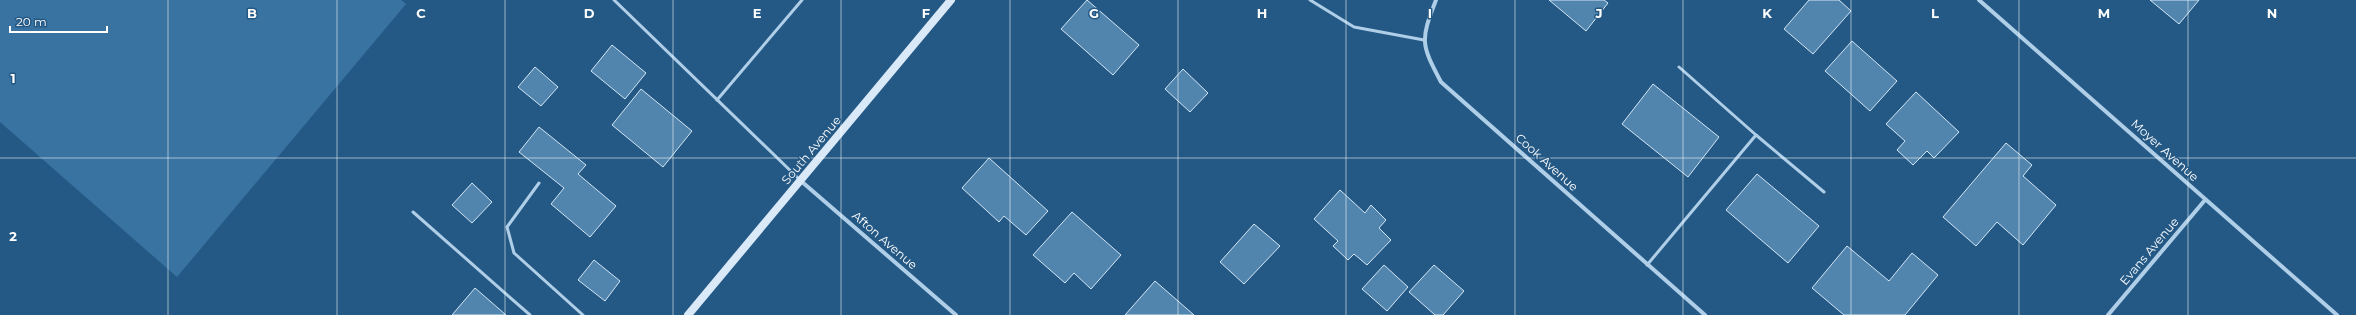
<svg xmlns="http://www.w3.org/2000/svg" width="2356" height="315" font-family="Montserrat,sans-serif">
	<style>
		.green { fill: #3973a1 }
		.building { fill: #5185ae; stroke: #d2e6f6 }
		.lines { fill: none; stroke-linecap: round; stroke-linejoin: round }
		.lane { stroke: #afcee8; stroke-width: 3 }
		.street { stroke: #afcee8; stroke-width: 4 }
		.secondary { stroke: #d9e9f7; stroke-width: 8 }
		.grid { fill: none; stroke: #fff; stroke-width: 1; stroke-opacity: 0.55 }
		.labels { text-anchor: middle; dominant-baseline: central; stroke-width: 3; stroke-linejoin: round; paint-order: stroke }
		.street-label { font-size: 12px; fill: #fff; stroke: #255985 }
		.grid-label { font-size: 13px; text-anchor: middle; font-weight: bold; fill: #fff; stroke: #255985; stroke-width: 3; stroke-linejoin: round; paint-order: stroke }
	</style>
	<rect width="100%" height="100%" fill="#255985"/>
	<path class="green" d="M 0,0 L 401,0 L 406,4 L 177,277 L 0,122 Z"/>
	<g class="building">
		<path d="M 1087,0 L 1139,45 L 1113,75 L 1061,29 Z"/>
		<path d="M 1549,0 L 1604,0 L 1608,3 L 1586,31 Z"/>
		<path d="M 1809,0 L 1839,0 L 1851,11 L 1813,54 L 1784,29 Z"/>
		<path d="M 2150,0 L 2199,0 L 2179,24 Z"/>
		<path d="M 1852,41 L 1897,81 L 1870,111 L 1825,71 Z"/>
		<path d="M 612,45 L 646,73 L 625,99 L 591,71 Z"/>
		<path d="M 535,67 L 558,87 L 541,106 L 518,87 Z"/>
		<path d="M 1183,69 L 1208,93 L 1190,112 L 1165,89 Z"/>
		<path d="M 1653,84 L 1719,137 L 1688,177 L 1622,124 Z"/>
		<path d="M 641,89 L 692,131 L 663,167 L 612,125 Z"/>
		<path d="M 1916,92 L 1959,132 L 1934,158 L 1927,151 L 1913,165 L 1897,150 L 1905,141 L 1886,124 Z"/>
		<path d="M 539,127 L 586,165 L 578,174 L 616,206 L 590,237 L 551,204 L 564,188 L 519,152 Z"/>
		<path d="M 2006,143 L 2032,165 L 2023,176 L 2056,205 L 2023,245 L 1997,222 L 1976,246 L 1943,217 Z"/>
		<path d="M 989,158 L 1048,211 L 1026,235 L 1004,216 L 999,222 L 962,188 Z"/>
		<path d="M 1757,174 L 1819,226 L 1788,263 L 1726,210 Z"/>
		<path d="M 472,183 L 492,202 L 472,223 L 452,205 Z"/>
		<path d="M 1340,190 L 1365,213 L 1371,205 L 1386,220 L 1379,228 L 1391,240 L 1367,265 L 1354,254 L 1348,260 L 1333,246 L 1338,241 L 1314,219 Z"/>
		<path d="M 1072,212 L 1121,255 L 1091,289 L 1074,273 L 1065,283 L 1033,255 Z"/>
		<path d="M 1254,224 L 1280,246 L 1244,284 L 1220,262 Z"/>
		<path d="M 1847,246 L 1889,281 L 1912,253 L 1938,275 L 1905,315 L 1844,315 L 1812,288 Z"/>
		<path d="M 594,260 L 620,281 L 605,301 L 578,280 Z"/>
		<path d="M 1384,265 L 1408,287 L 1387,311 L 1362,289 Z"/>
		<path d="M 1434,265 L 1464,291 L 1443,315 L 1435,315 L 1409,292 Z"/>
		<path d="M 1155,281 L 1194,315 L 1125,315 Z"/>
		<path d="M 475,288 L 506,315 L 452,315 Z"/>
	</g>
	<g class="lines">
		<g class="lane">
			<path d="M 614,0 L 799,179"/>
			<path d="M 1310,0 L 1354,27 L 1424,40"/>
			<path d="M 717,100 L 802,0"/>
			<path d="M 1756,135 L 1824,192"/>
			<path d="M 539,183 L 507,227 L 514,253 L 583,315"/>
			<path d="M 413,212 L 530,315"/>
			<path d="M 1647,265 L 1756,135 L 1679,67"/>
		</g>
		<g class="street">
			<path d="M 1436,0 C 1420,41 1421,44 1441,82 L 1705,315"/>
			<path d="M 1979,0 L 2337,315"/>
			<path d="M 801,181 L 956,315"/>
			<path d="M 2108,315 L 2205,200"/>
		</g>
		<path class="secondary" d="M 688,315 L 951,0"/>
	</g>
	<path class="grid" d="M 168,0 L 168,315M 337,0 L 337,315M 505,0 L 505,315M 673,0 L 673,315M 841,0 L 841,315M 1010,0 L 1010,315M 1178,0 L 1178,315M 1346,0 L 1346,315M 1515,0 L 1515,315M 1683,0 L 1683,315M 1851,0 L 1851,315M 2019,0 L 2019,315M 2188,0 L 2188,315M 0,158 L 2356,158"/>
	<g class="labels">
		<g class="street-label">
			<text transform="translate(811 150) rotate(-50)">South Avenue</text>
			<text transform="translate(2165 150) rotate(42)">Moyer Avenue</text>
			<text transform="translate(1547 162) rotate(42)">Cook Avenue</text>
			<text transform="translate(885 240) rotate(41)">Afton Avenue</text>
			<text transform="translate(2149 251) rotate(-50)">Evans Avenue</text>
		</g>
	</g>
	<g class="grid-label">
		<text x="252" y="18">B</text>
		<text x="421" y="18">C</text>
		<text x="589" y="18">D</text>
		<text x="757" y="18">E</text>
		<text x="926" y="18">F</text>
		<text x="1094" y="18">G</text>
		<text x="1262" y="18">H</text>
		<text x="1430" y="18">I</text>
		<text x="1599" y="18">J</text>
		<text x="1767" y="18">K</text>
		<text x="1935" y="18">L</text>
		<text x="2104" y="18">M</text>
		<text x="2272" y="18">N</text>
		<text x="13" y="83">1</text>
		<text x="13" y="241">2</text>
	</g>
	<path d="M10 26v6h97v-6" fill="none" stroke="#ffffff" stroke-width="2"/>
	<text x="16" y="26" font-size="12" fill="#ffffff" stroke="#255985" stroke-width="3" paint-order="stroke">20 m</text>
</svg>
